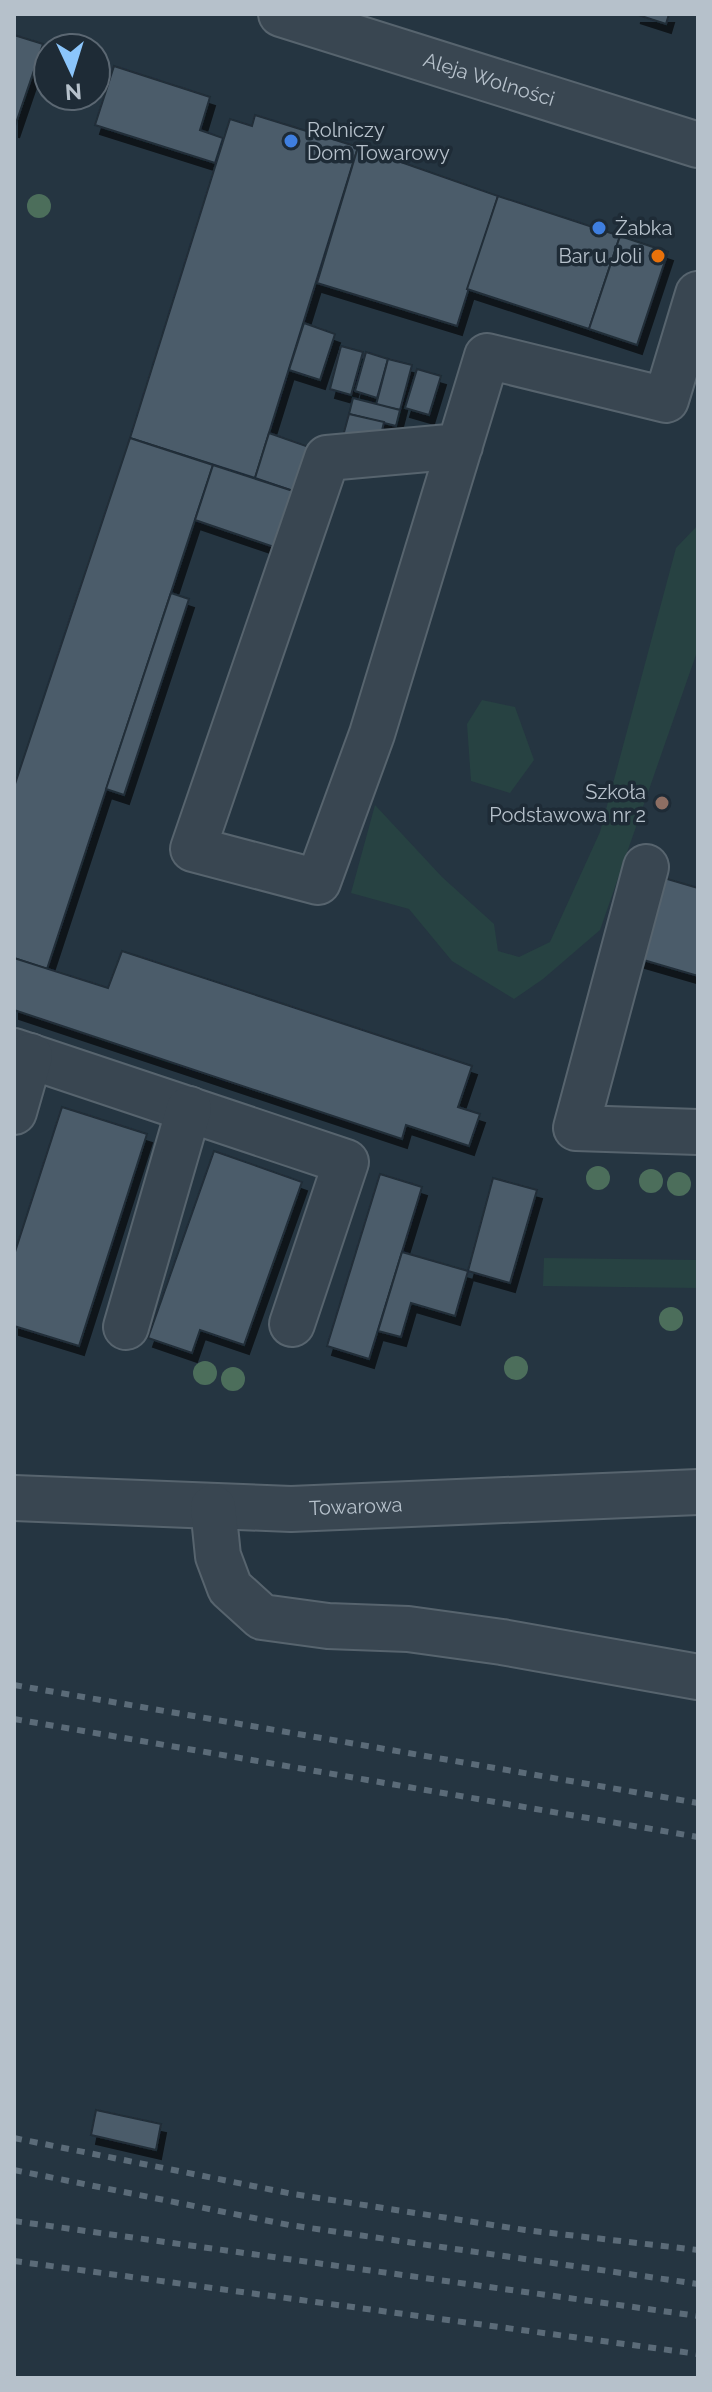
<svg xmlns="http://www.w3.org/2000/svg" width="712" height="2392" font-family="Raleway,sans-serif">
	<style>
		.green { fill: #274242 }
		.building { fill: #4b5c6a; stroke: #202d38; stroke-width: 2; filter: url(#shadow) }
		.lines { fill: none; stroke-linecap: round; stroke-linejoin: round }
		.minor-casing { stroke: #57646e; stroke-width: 48 }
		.minor { stroke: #394651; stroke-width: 44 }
		.rail { stroke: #5b6b78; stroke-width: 6; stroke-dasharray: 8 8; stroke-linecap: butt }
		.tree { fill: #4c6e5b }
		.shop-dot { fill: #3f7fe0; stroke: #1e2b36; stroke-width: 3 }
		.food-dot { fill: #e8710a; stroke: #1e2b36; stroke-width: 3 }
		.education-dot { fill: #8d6e63; stroke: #1e2b36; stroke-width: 3 }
		.labels { text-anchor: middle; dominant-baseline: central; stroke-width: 7; stroke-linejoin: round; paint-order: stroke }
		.street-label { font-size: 20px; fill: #b6c1cb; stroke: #1e2b36 }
		.poi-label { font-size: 20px; fill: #b6c1cb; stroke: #1e2b36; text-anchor: start }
	</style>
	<defs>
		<filter id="shadow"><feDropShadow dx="5" dy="9" stdDeviation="0" flood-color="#0009"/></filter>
	</defs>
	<rect width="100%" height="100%" fill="#253541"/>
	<g class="green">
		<path d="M 698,525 L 698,649 L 600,930 L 543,979 L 514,999 L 452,961 L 409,909 L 351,893 L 375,805 L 442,877 L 494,924 L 498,951 L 519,957 L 550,942 L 600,832 L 676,548 Z"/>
		<path d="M 482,700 L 515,707 L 534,760 L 510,793 L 471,781 L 467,724 Z"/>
		<path d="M 544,1258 L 698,1260 L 698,1288 L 543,1286 Z"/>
	</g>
	<g class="building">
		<path d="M 635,14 L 669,14 L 666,24 Z"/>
		<path d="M 14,35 L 43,44 L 14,129 Z"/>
		<path d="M 114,66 L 210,97 L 200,130 L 223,138 L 215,163 L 95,125 Z"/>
		<path d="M 255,115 L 358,147 L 255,478 L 130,438 L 230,119 L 252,126 Z"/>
		<path d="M 358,147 L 498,196 L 457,326 L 317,283 Z"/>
		<path d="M 498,196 L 620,236 L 589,329 L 467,289 Z"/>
		<path d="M 620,236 L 668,252 L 637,345 L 589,329 Z"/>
		<path d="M 304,323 L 335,334 L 320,380 L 289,370 Z"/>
		<path d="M 341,346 L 363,352 L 351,395 L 330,389 Z"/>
		<path d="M 366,352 L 388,359 L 377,398 L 355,391 Z"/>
		<path d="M 388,359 L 412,365 L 400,410 L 376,405 Z"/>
		<path d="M 417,369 L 441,376 L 429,415 L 405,408 Z"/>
		<path d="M 353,398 L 400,410 L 396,426 L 349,414 Z"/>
		<path d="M 349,414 L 384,422 L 379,444 L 343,436 Z"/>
		<path d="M 269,433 L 309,447 L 293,491 L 255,478 Z"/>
		<path d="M 130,438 L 213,465 L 47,969 L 14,958 L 14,787 Z"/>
		<path d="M 213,465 L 293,491 L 274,547 L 195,520 Z"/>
		<path d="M 171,593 L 189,599 L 124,795 L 106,789 Z"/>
		<path d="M 664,878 L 698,888 L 698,976 L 640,959 Z"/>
		<path d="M 122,951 L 472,1066 L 458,1107 L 480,1114 L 469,1146 L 406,1125 L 402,1139 L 14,1010 L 14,958 L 108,988 Z"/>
		<path d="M 62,1107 L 147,1134 L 79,1346 L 14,1326 L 14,1255 Z"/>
		<path d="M 214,1151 L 302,1182 L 244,1345 L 200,1330 L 192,1353 L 148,1338 Z"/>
		<path d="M 380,1174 L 422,1187 L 369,1359 L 327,1346 Z"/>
		<path d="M 493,1178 L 537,1190 L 510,1283 L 468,1271 Z"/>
		<path d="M 402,1252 L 468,1271 L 455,1316 L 411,1303 L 401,1337 L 378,1331 Z"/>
		<path d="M 96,2110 L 161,2124 L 156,2150 L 91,2135 Z"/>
	</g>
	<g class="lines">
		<g class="minor-casing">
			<g id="minor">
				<path id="s1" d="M 281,14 L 698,145"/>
				<path d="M 460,446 L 327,458 L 193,849 L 318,882 L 372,734 L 487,356 L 666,400 L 698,294"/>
				<path d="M 646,867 L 576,1128 L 698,1132"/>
				<path d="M 14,1051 L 346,1162 L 292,1324"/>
				<path d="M 14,1112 L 30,1056"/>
				<path d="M 126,1327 L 189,1109"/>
				<path id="s2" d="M 14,1498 L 291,1509 L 698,1492"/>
				<path d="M 213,1507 L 218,1556 L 230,1588 L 262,1617 L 328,1626 L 408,1629 L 502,1642 L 698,1677"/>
			</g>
		</g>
		<use href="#minor" class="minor"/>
		<g class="rail">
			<path d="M 14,1685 L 698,1803"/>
			<path d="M 14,1719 L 698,1837"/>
			<path d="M 14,2138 L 293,2194 L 525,2230 L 698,2250"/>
			<path d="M 14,2170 L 289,2225 L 698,2284"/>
			<path d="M 14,2221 L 698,2316"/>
			<path d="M 14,2261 L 698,2354"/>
		</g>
	</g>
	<g class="tree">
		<circle cx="39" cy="206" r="12"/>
		<circle cx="598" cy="1178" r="12"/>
		<circle cx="651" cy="1181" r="12"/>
		<circle cx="679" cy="1184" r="12"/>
		<circle cx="671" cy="1319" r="12"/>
		<circle cx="516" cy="1368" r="12"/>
		<circle cx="205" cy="1373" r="12"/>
		<circle cx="233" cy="1379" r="12"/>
	</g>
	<g class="shop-dot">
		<circle cx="291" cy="141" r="8"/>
		<circle cx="599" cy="228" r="8"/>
	</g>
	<circle class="food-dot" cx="658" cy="256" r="8"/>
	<circle class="education-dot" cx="662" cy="803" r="8"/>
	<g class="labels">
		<g class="street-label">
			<text stroke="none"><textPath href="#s1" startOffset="218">Aleja Wolności</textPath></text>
			<text stroke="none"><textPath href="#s2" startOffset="342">Towarowa</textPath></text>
		</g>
		<g class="poi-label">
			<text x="307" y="130">Rolniczy<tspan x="307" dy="23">Dom Towarowy</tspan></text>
			<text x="615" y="228">Żabka</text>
			<text x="642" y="256" text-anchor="end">Bar u Joli</text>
			<text x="646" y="792" text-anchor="end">Szkoła<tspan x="646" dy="23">Podstawowa nr 2</tspan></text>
		</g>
	</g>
	<rect width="712" height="2392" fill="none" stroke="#b6c1cb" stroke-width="32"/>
	<g transform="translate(72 72) rotate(176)"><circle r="38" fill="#1e2b36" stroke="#5b6772" stroke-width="2"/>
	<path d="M0-6L14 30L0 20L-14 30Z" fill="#8bc5fb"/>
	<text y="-12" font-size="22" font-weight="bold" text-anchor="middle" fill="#b6c1cb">N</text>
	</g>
</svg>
